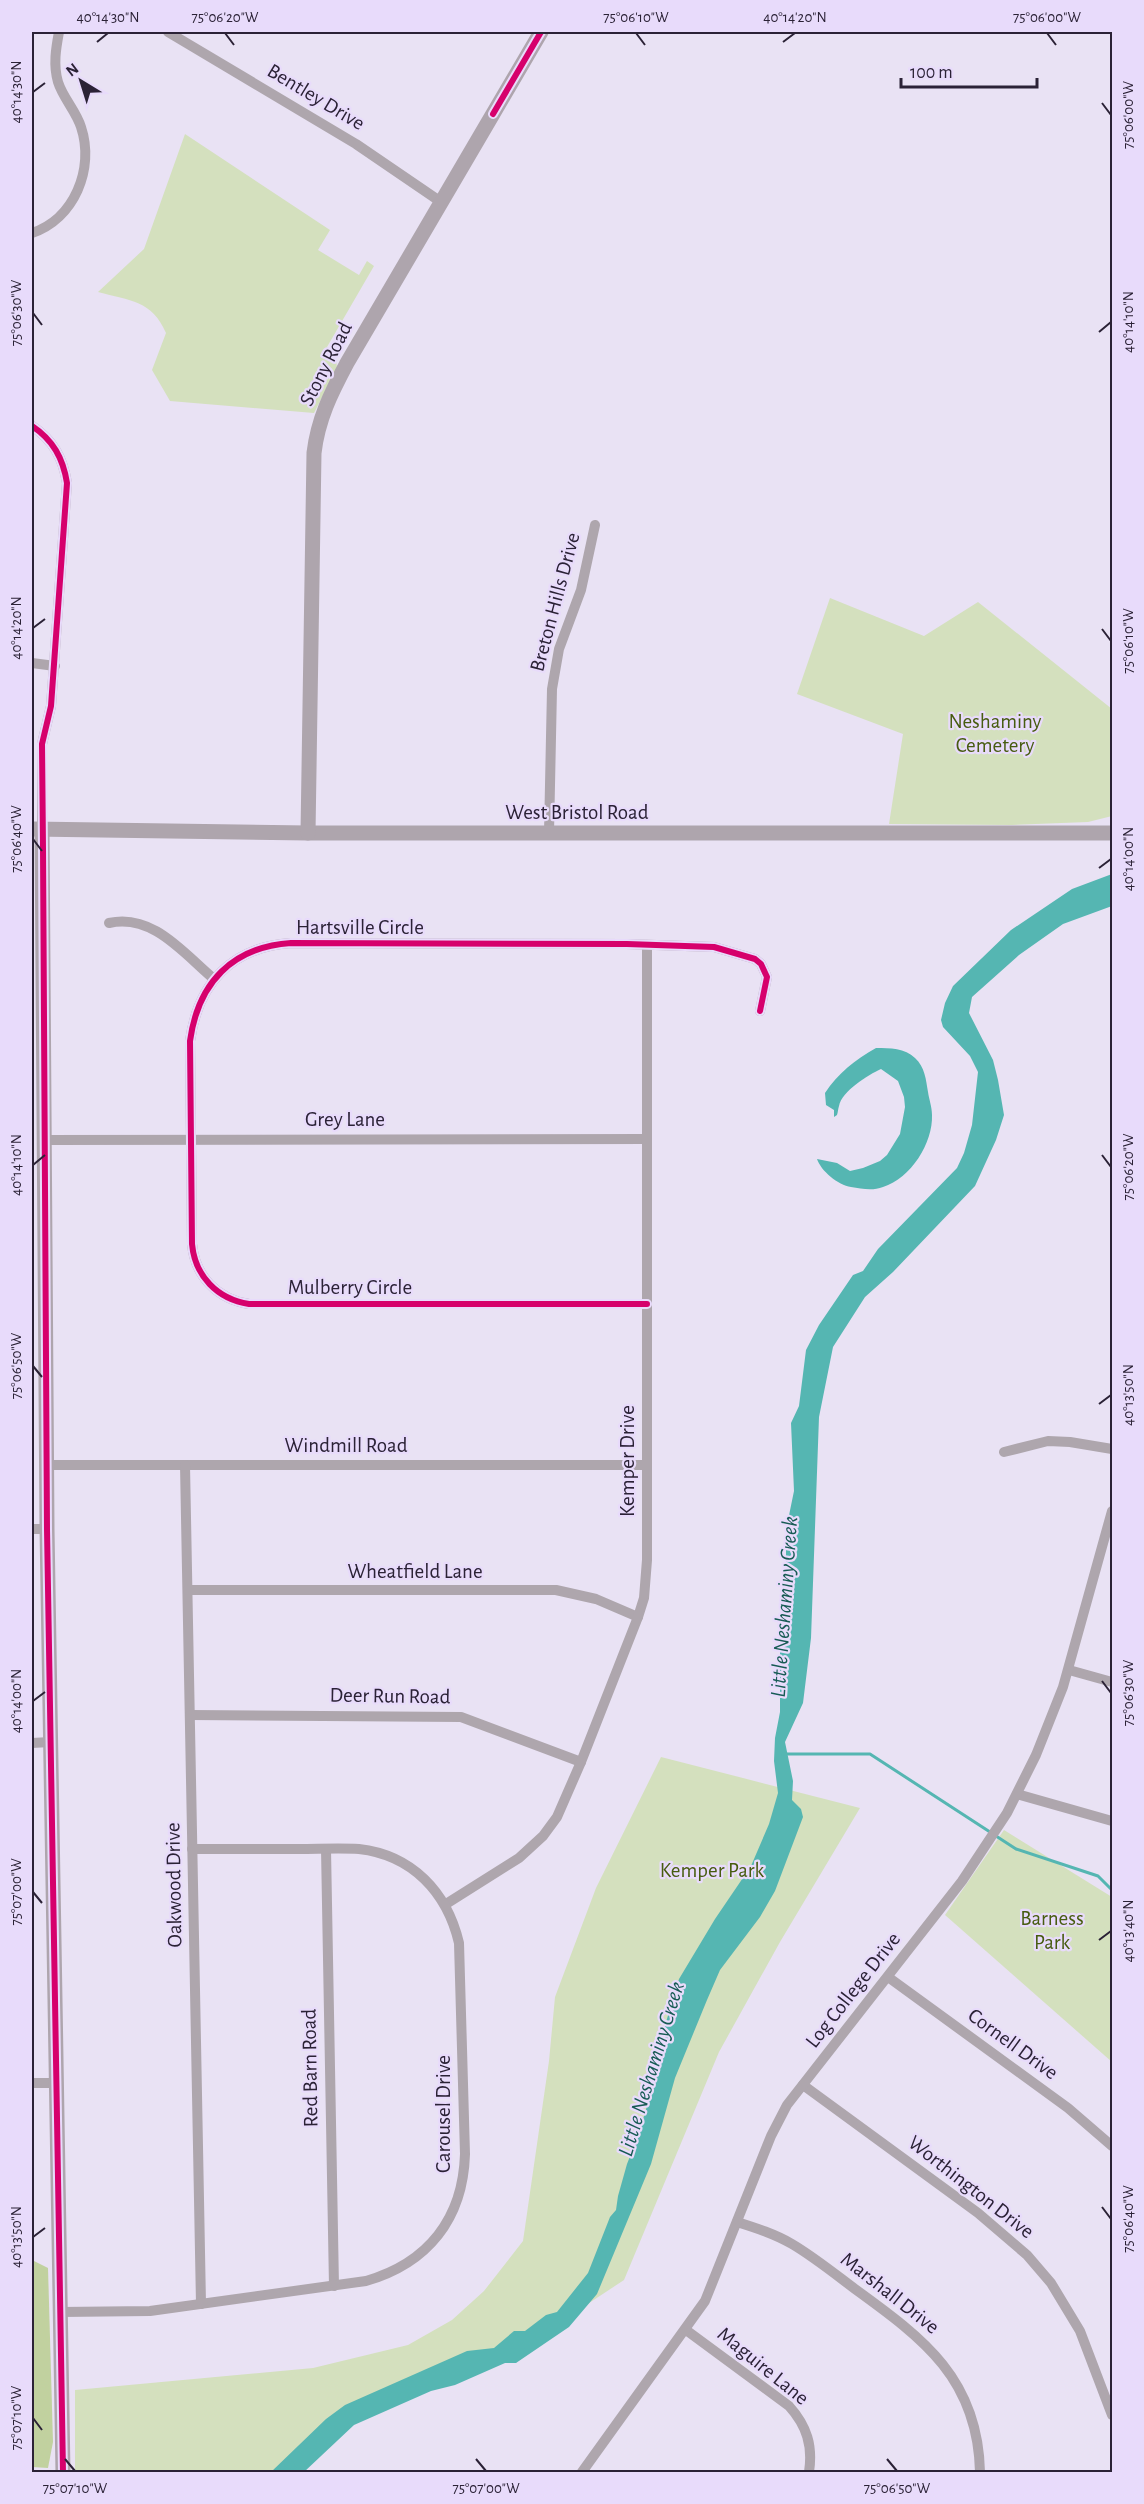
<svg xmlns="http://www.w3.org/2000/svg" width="1144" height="2504" font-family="'Alegreya Sans',sans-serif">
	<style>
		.green { fill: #d4e0be }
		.forest { fill: #c1d19f }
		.water { fill: #55b6b2 }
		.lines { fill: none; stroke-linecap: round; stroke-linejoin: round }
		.stream { stroke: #55b6b2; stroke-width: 3 }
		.street { stroke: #aea6ad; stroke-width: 10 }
		.secondary { stroke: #aea5ad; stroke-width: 15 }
		.cycleway-casing { stroke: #e8dbfb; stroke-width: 10 }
		.cycleway { stroke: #d6006c; stroke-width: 6 }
		.ticks { fill: none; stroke: #2b2236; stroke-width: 2 }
		.labels { text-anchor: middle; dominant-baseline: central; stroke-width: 4.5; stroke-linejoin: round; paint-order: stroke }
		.street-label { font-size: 21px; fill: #2b2236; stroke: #e8dbfb }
		.park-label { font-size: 21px; fill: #475c10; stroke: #e8dbfb }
		.water-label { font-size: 22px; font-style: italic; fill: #175b54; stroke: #e8dbfb }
		.neatline { fill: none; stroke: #2b2236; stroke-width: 2 }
		.ticks-label { font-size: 15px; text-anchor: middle; fill: #2b2236 }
	</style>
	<rect width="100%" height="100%" fill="#e9e2f4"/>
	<g class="green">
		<path d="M 185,134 L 330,230 L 318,250 L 359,275 L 367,261 L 374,266 L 327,347 L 336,359 L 337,368 L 314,413 L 170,401 L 152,370 L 166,333 C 152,300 130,301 98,292 L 144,249 Z"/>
		<path d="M 830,598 L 924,636 L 978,602 L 1112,709 L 1112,816 L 1088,822 L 1012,825 L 889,824 L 903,734 L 797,694 Z"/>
		<path d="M 661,1757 L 860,1808 L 780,1942 L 719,2052 L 624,2280 L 521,2348 L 344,2426 L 297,2472 L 75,2472 L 75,2390 L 313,2368 L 408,2345 L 452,2320 L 484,2291 L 523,2241 L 549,2061 L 555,1997 L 596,1888 Z"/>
		<path d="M 1004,1830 L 1112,1897 L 1112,2062 L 945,1915 Z"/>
	</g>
	<path class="forest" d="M 32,2260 L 48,2268 L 53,2442 L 48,2468 L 32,2467 Z"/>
	<g class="water">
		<path d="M 1112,874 L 1112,906 L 1063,924 L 1019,955 L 972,997 L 969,1013 L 993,1060 L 998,1080 L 1004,1115 L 996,1140 L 975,1186 L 893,1272 L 865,1297 L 833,1347 L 819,1417 L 811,1638 L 803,1703 L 785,1742 L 793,1781 L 792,1800 L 801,1809 L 803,1817 L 775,1891 L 760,1917 L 720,1970 L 707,2000 L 675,2078 L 651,2164 L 597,2294 L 569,2327 L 516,2363 L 505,2363 L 455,2385 L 431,2391 L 354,2425 L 304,2472 L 271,2472 L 326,2419 L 345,2405 L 467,2351 L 494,2348 L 514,2331 L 525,2331 L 546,2315 L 557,2312 L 588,2273 L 610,2217 L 616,2210 L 618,2196 L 627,2164 L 638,2136 L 647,2106 L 651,2072 L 679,1979 L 715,1919 L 751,1866 L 769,1824 L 778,1793 L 774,1761 L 775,1738 L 780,1712 L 780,1647 L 786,1641 L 786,1530 L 794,1491 L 791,1423 L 799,1406 L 806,1350 L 819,1325 L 853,1275 L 863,1271 L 878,1249 L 957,1168 L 964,1153 L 972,1125 L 978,1072 L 970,1056 L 943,1027 L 941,1020 L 945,1003 L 953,986 L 1011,930 L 1072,889 Z"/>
		<path d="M 876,1048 C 890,1048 905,1048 915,1058 C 925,1067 926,1080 928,1092 C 929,1099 932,1107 932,1115 C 933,1143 911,1178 883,1187 C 873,1191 862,1189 851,1187 C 838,1185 821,1171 817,1159 L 837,1163 L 850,1171 L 863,1168 L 880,1161 L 887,1155 L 900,1134 L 905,1107 L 904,1097 L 898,1081 L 881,1069 C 868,1075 842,1091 839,1106 C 838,1109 838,1112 837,1115 L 834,1117 L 834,1110 L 826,1105 L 825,1093 C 838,1073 855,1060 876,1048 Z"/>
	</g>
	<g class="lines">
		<g class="stream">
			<path d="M 783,1754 L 870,1754 L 990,1832"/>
			<path d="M 996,1836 L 1016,1849 L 1098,1876 L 1112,1890"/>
		</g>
		<g class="street">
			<path d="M 168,32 L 356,144 L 441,202"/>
			<path d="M 32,233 C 74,219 95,169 81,127 C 76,111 63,98 58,82 C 53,65 56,48 59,32"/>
			<path d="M 32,426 C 53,440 63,458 67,483 L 51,706 L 42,744 L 42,829"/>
			<path d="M 32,663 L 55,666"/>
			<path d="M 549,833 L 552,689 L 559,649 L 581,590 L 595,525"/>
			<path d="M 109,923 C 153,913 184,954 214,979"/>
			<path d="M 43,1140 L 647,1139"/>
			<path d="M 647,1304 L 249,1304 C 217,1299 195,1276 192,1244 L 190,1041 C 198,983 232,947 291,943 L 627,944 L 714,947 L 755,959 L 761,964 L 767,977 L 760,1011"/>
			<path d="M 1004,1452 L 1048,1441 L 1070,1442 L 1112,1449"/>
			<path d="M 46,1465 L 647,1465"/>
			<path d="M 185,1465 L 201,2304"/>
			<path d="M 32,1529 L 47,1529"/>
			<path d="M 188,1590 L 556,1590 L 596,1599 L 638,1617"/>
			<path d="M 1069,1670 L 1112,1682"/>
			<path d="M 190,1715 L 461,1717 L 581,1762"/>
			<path d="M 32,1743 L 50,1742"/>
			<path d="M 1017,1794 L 1112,1821"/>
			<path d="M 326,1849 L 334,2286"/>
			<path d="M 446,1904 L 519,1858 L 543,1836 L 557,1817 L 581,1762 L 638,1617 L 644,1598 L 647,1560 L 647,945"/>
			<path d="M 888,1977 L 1068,2108 L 1112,2146"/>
			<path d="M 32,2083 L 57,2083"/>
			<path d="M 803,2085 L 978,2213 L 1027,2255 L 1051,2283 L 1080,2331 L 1112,2415"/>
			<path d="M 737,2222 C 756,2228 775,2234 792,2244 C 814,2257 835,2274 855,2289 C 924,2339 978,2379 980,2472"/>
			<path d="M 61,2312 L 150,2311 L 366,2281 C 428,2263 463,2219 465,2154 L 459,1943 C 447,1892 412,1855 359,1849 C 339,1848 318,1849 299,1849 C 263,1849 228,1849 192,1849"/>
			<path d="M 686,2330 L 789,2406 C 807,2426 813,2446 809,2472"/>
			<path d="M 582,2472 L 705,2301 L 771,2136 L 787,2105 L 962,1881 L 1007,1813 L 1036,1755 L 1063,1687 L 1112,1511"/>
		</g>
		<g class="secondary">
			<path d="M 32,829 L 308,833 L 1112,833"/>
			<path d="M 42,829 L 47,1529 L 63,2472"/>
			<path d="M 308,833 L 314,453 C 318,419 331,393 347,363 L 541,32"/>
		</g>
		<g class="cycleway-casing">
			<g id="cycleway">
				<path d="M 493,114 L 541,32"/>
				<path d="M 32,426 C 53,440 63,458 67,483 L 51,706 L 42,744 L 43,848 L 47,1529 L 63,2472"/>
				<path d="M 647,1304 L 249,1304 C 217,1299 195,1276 192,1244 L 190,1041 C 198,983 232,947 291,943 L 627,944 L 714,947 L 755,959 L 761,964 L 767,977 L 760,1011"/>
			</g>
		</g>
		<use href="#cycleway" class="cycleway"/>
	</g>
	<path class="ticks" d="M 225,33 L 234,45M 636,33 L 645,45M 1047,33 L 1056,45M 97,42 L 108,33M 783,42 L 795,33M 33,92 L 45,83M 1102,103 L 1111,115M 33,313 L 42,325M 1099,332 L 1111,322M 33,628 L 45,619M 1102,629 L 1111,641M 33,839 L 42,851M 1099,868 L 1111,859M 1102,1155 L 1111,1167M 33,1165 L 45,1155M 33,1366 L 42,1377M 1099,1404 L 1111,1395M 1102,1681 L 1111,1693M 33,1701 L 45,1692M 33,1892 L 42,1903M 1099,1940 L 1111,1931M 1102,2207 L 1111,2219M 33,2237 L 45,2228M 33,2418 L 42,2430M 65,2459 L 75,2471M 476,2459 L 486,2471M 887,2459 L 897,2471"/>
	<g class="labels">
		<g class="street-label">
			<text transform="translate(316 97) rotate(31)">Bentley Drive</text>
			<text transform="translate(326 364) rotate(-63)">Stony Road</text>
			<text transform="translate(555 602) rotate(-75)">Breton Hills Drive</text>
			<text x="577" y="812">West Bristol Road</text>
			<text x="360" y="927">Hartsville Circle</text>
			<text x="345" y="1119">Grey Lane</text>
			<text x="350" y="1287">Mulberry Circle</text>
			<text x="346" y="1445">Windmill Road</text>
			<text transform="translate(627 1461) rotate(-90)">Kemper Drive</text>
			<text x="415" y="1571">Wheatfield Lane</text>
			<text transform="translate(390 1696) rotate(1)">Deer Run Road</text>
			<text transform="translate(174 1885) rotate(-91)">Oakwood Drive</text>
			<text transform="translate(853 1990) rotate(-52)">Log College Drive</text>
			<text transform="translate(1013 2044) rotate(36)">Cornell Drive</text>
			<text transform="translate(310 2068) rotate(-91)">Red Barn Road</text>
			<text transform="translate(443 2114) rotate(-90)">Carousel Drive</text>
			<text transform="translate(971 2187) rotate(38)">Worthington Drive</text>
			<text transform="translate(890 2293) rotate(38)">Marshall Drive</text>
			<text transform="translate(763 2366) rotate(39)">Maguire Lane</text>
		</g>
		<g class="park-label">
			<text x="995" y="721">Neshaminy<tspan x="995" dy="24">Cemetery</tspan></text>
			<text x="712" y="1870">Kemper Park</text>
			<text x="1052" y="1918">Barness<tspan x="1052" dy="24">Park</tspan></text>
		</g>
		<g class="water-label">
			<text transform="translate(784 1607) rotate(-86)">Little Neshaminy Creek</text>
			<text transform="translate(651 2069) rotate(-73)">Little Neshaminy Creek</text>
		</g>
	</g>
	<rect width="1144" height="2504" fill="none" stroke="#e8dbfb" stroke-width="66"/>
	<g transform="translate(81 81) rotate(322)" stroke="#e8dbfb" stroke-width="4.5" paint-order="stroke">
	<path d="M0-4.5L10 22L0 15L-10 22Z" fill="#2b2236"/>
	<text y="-9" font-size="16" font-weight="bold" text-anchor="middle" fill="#2b2236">N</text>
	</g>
	<path d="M901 78v9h136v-9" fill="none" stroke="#2b2236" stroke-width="3"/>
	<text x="910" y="78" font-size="18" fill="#2b2236" stroke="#e8dbfb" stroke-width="4.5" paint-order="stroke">100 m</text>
	<rect x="33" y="33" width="1078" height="2438" class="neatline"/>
	<g class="ticks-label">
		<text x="108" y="22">40°14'30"N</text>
		<text x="225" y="22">75°06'20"W</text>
		<text x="636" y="22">75°06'10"W</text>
		<text x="795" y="22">40°14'20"N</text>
		<text x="1047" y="22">75°06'00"W</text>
		<text transform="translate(16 92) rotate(-90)" y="5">40°14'30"N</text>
		<text transform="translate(1128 115) rotate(-90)" y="5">75°06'00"W</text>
		<text transform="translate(16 313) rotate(-90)" y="5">75°06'30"W</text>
		<text transform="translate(1128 322) rotate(-90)" y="5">40°14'10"N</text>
		<text transform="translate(16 628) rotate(-90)" y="5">40°14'20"N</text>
		<text transform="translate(1128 641) rotate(-90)" y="5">75°06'10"W</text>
		<text transform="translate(16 839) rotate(-90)" y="5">75°06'40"W</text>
		<text transform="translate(1128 859) rotate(-90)" y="5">40°14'00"N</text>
		<text transform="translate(16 1165) rotate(-90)" y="5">40°14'10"N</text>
		<text transform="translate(1128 1167) rotate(-90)" y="5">75°06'20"W</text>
		<text transform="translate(16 1366) rotate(-90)" y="5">75°06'50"W</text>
		<text transform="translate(1128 1395) rotate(-90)" y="5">40°13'50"N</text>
		<text transform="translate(1128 1693) rotate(-90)" y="5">75°06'30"W</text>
		<text transform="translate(16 1701) rotate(-90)" y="5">40°14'00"N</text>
		<text transform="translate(16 1892) rotate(-90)" y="5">75°07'00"W</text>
		<text transform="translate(1128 1931) rotate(-90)" y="5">40°13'40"N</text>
		<text transform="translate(1128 2219) rotate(-90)" y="5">75°06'40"W</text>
		<text transform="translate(16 2237) rotate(-90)" y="5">40°13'50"N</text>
		<text transform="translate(16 2418) rotate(-90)" y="5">75°07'10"W</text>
		<text x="75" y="2493">75°07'10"W</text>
		<text x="486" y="2493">75°07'00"W</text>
		<text x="897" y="2493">75°06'50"W</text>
	</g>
</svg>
